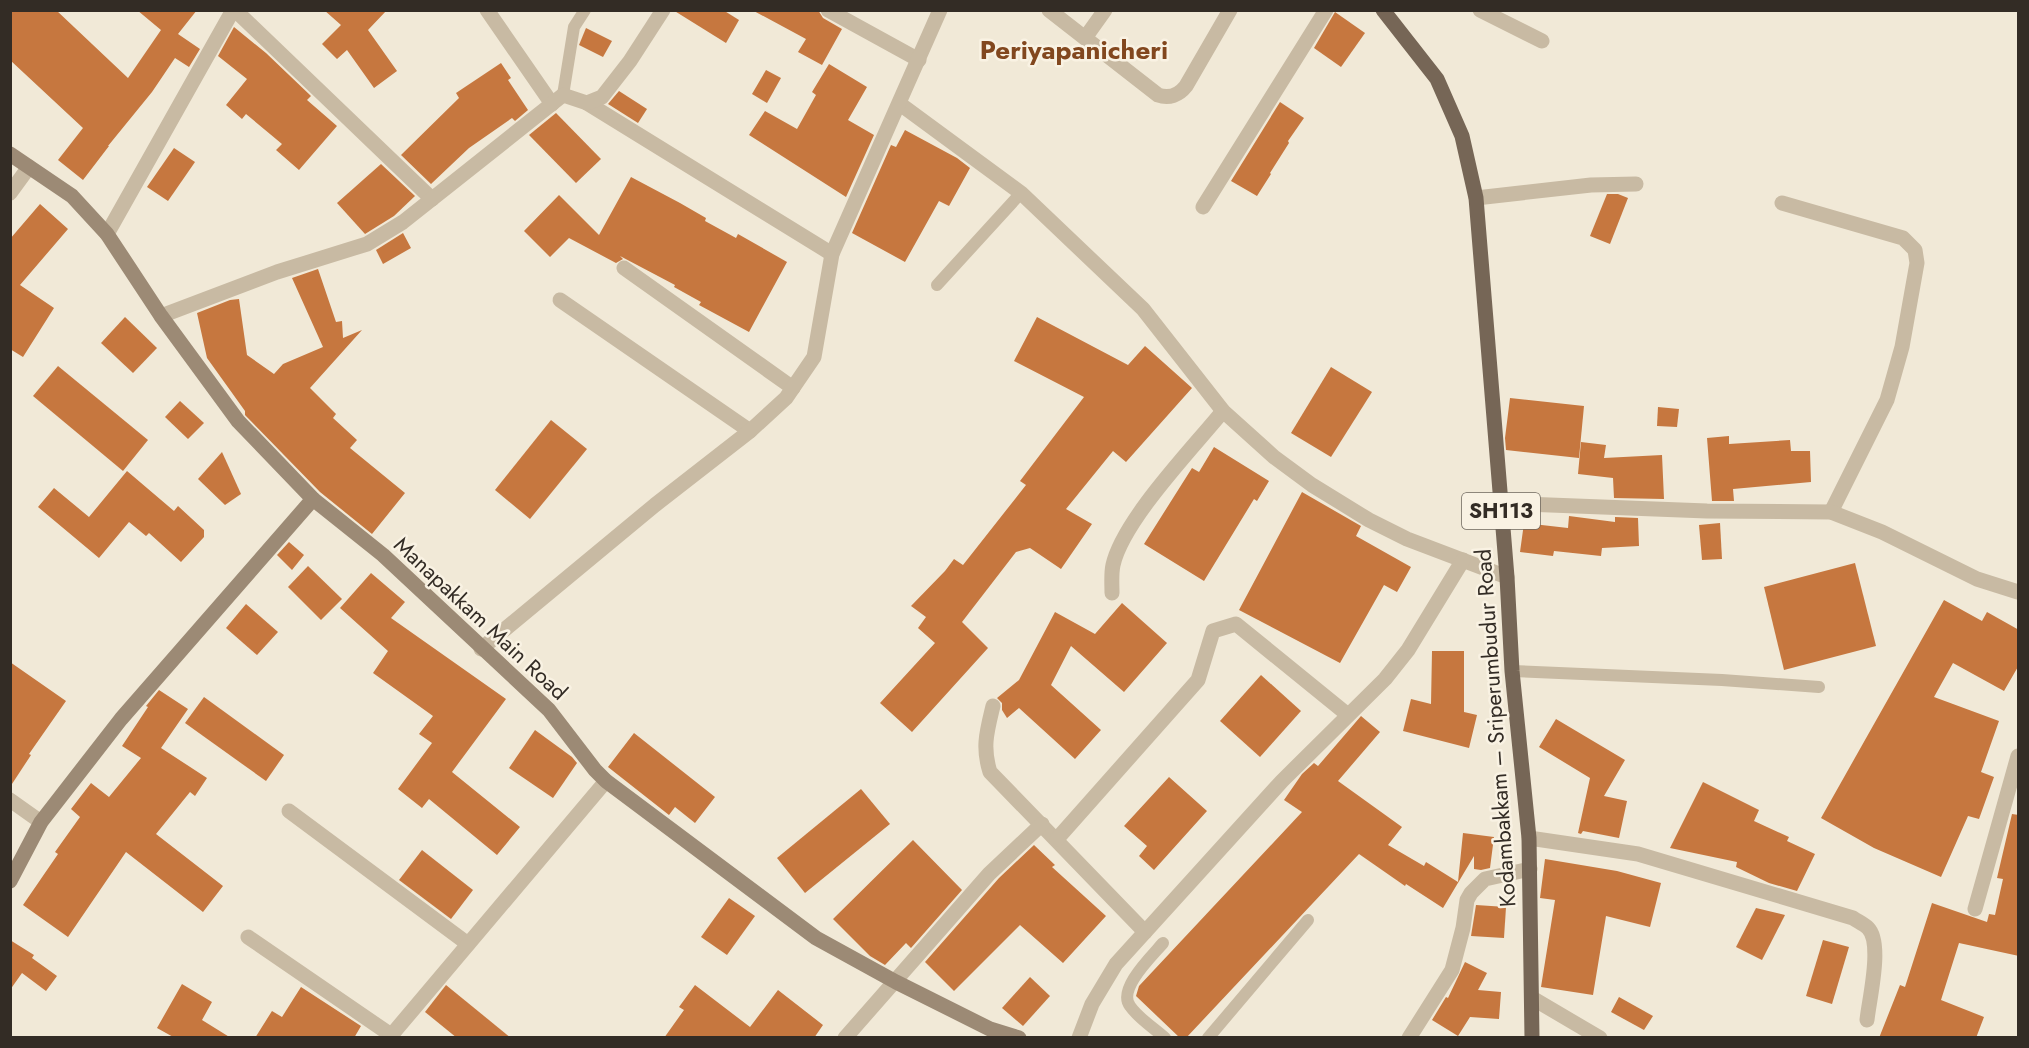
<svg xmlns="http://www.w3.org/2000/svg" width="2029" height="1048" font-family="Jost,sans-serif">
	<style>
		.building { fill: #c6773f }
		.lines { fill: none; stroke-linecap: round; stroke-linejoin: round }
		.lane { stroke: #c8baa3; stroke-width: 12 }
		.street { stroke: #c8baa3; stroke-width: 15 }
		.secondary { stroke: #9c8a75; stroke-width: 15 }
		.primary { stroke: #766656; stroke-width: 15 }
		.labels { text-anchor: middle; dominant-baseline: central; stroke-width: 5; stroke-linejoin: round; paint-order: stroke }
		.shield { fill: #f9f2e3; stroke: #6e675e; stroke-width: 1.5 }
		.shield-label { font-size: 21px; font-weight: bold; fill: #332c25 }
		.street-label { font-size: 22px; fill: #332c25; stroke: #f9f2e3 }
		.quarter-label { font-size: 26px; font-weight: bold; fill: #82471e; stroke: #f9f2e3 }
	</style>
	<rect width="100%" height="100%" fill="#f1e9d7"/>
	<g class="building">
		<path d="M 10,10 L 56,10 L 128,78 L 161,30 L 137,10 L 197,10 L 178,34 L 200,49 L 189,67 L 175,58 L 152,92 L 108,146 L 109,146 L 83,180 L 58,160 L 83,128 L 10,60 Z"/>
		<path d="M 324,10 L 387,10 L 368,30 L 397,71 L 374,88 L 347,50 L 337,59 L 322,44 L 341,25 Z"/>
		<path d="M 673,10 L 723,10 L 739,20 L 726,43 Z"/>
		<path d="M 752,10 L 818,10 L 823,18 L 842,29 L 822,65 L 798,52 L 806,39 Z"/>
		<path d="M 1335,12 L 1365,33 L 1341,67 L 1314,48 Z"/>
		<path d="M 234,27 L 266,53 L 311,96 L 307,100 L 337,126 L 299,170 L 276,150 L 282,144 L 246,114 L 242,119 L 226,105 L 247,79 L 218,56 Z"/>
		<path d="M 586,28 L 612,41 L 603,57 L 579,45 Z"/>
		<path d="M 501,63 L 511,78 L 508,80 L 528,110 L 515,121 L 512,118 L 469,148 L 431,184 L 401,155 L 459,98 L 456,93 Z"/>
		<path d="M 829,64 L 867,87 L 848,120 L 874,135 L 846,197 L 749,135 L 765,111 L 797,129 L 816,95 L 812,92 Z"/>
		<path d="M 766,70 L 781,78 L 767,103 L 752,94 Z"/>
		<path d="M 619,91 L 647,109 L 638,123 L 608,104 Z"/>
		<path d="M 1280,102 L 1304,118 L 1288,141 L 1289,143 L 1270,173 L 1271,174 L 1257,196 L 1231,181 Z"/>
		<path d="M 556,113 L 601,159 L 576,183 L 529,135 Z"/>
		<path d="M 905,130 L 957,158 L 970,168 L 949,206 L 939,201 L 905,262 L 852,233 L 891,145 L 896,147 Z"/>
		<path d="M 174,148 L 195,162 L 168,201 L 147,187 Z"/>
		<path d="M 381,164 L 415,196 L 394,216 L 365,234 L 337,203 Z"/>
		<path d="M 631,177 L 680,203 L 706,218 L 705,221 L 736,238 L 738,234 L 787,262 L 749,332 L 699,305 L 701,302 L 674,287 L 675,285 L 620,256 L 623,259 L 616,263 L 569,238 L 550,257 L 524,231 L 559,195 L 599,235 Z"/>
		<path d="M 1607,194 L 1618,194 L 1628,198 L 1610,244 L 1590,236 Z"/>
		<path d="M 40,204 L 68,229 L 20,285 L 54,308 L 23,357 L 10,349 L 10,239 Z"/>
		<path d="M 403,233 L 411,248 L 383,264 L 376,250 Z"/>
		<path d="M 318,269 L 336,322 L 342,321 L 343,338 L 362,330 L 310,388 L 336,414 L 333,418 L 357,440 L 350,448 L 405,493 L 372,534 L 320,492 L 245,415 L 245,411 L 207,358 L 197,313 L 230,300 L 239,299 L 247,355 L 274,374 L 283,364 L 323,347 L 292,278 Z"/>
		<path d="M 125,317 L 157,348 L 133,373 L 101,343 Z"/>
		<path d="M 1037,317 L 1128,365 L 1145,346 L 1192,388 L 1126,462 L 1113,451 L 1066,509 L 1092,524 L 1061,569 L 1030,548 L 1016,552 L 962,622 L 988,648 L 912,732 L 880,703 L 935,643 L 918,628 L 926,617 L 911,606 L 945,571 L 954,559 L 963,565 L 1026,485 L 1020,481 L 1084,397 L 1014,361 Z"/>
		<path d="M 58,366 L 148,440 L 123,471 L 33,396 Z"/>
		<path d="M 1331,367 L 1372,392 L 1331,457 L 1291,433 Z"/>
		<path d="M 1510,398 L 1584,406 L 1579,458 L 1506,450 L 1505,438 Z"/>
		<path d="M 180,401 L 204,423 L 188,439 L 165,417 Z"/>
		<path d="M 1658,407 L 1679,409 L 1677,427 L 1657,426 Z"/>
		<path d="M 551,420 L 587,449 L 530,519 L 495,490 Z"/>
		<path d="M 1729,436 L 1729,444 L 1790,440 L 1791,451 L 1810,451 L 1811,482 L 1733,489 L 1734,501 L 1712,501 L 1707,438 Z"/>
		<path d="M 1581,442 L 1606,445 L 1604,458 L 1662,455 L 1664,499 L 1614,498 L 1613,478 L 1578,474 Z"/>
		<path d="M 1214,447 L 1269,481 L 1257,501 L 1254,499 L 1204,581 L 1144,544 L 1192,468 L 1199,472 Z"/>
		<path d="M 222,452 L 241,494 L 225,505 L 198,479 Z"/>
		<path d="M 127,471 L 174,511 L 178,506 L 204,530 L 204,537 L 181,562 L 149,533 L 146,536 L 129,522 L 99,558 L 38,507 L 54,488 L 89,517 Z"/>
		<path d="M 1302,492 L 1361,526 L 1356,536 L 1411,567 L 1397,592 L 1384,585 L 1340,663 L 1239,610 Z"/>
		<path d="M 1569,516 L 1615,522 L 1615,517 L 1638,518 L 1639,546 L 1602,548 L 1601,556 L 1554,551 L 1553,556 L 1520,552 L 1524,523 L 1568,528 Z"/>
		<path d="M 1720,523 L 1722,559 L 1702,560 L 1699,525 Z"/>
		<path d="M 289,542 L 304,555 L 292,570 L 277,555 Z"/>
		<path d="M 1855,563 L 1876,646 L 1784,670 L 1764,587 Z"/>
		<path d="M 308,566 L 342,599 L 321,620 L 288,587 Z"/>
		<path d="M 371,573 L 405,602 L 391,618 L 506,699 L 452,772 L 520,827 L 497,855 L 429,799 L 422,808 L 398,789 L 432,743 L 419,734 L 433,716 L 373,673 L 388,651 L 340,608 Z"/>
		<path d="M 1944,600 L 1982,621 L 1987,612 L 2019,630 L 2019,665 L 2004,691 L 1953,663 L 1934,697 L 1999,721 L 1981,772 L 1994,777 L 1979,819 L 1968,816 L 1941,877 L 1874,848 L 1821,818 Z"/>
		<path d="M 1122,603 L 1167,643 L 1124,692 L 1071,646 L 1051,685 L 1101,730 L 1075,759 L 1019,708 L 1007,718 L 1002,710 L 1002,703 L 997,698 L 1019,680 L 1055,612 L 1095,634 Z"/>
		<path d="M 246,604 L 278,632 L 257,655 L 226,628 Z"/>
		<path d="M 1432,651 L 1464,651 L 1464,712 L 1477,715 L 1469,748 L 1403,731 L 1411,699 L 1431,704 Z"/>
		<path d="M 10,662 L 66,701 L 29,754 L 31,755 L 10,787 Z"/>
		<path d="M 1261,675 L 1301,711 L 1260,757 L 1220,721 Z"/>
		<path d="M 159,690 L 188,709 L 161,748 L 207,778 L 195,796 L 190,792 L 156,834 L 223,886 L 203,912 L 126,852 L 68,937 L 23,905 L 58,854 L 55,852 L 80,817 L 71,809 L 91,783 L 109,797 L 141,758 L 122,746 L 148,707 L 146,706 Z"/>
		<path d="M 204,697 L 284,755 L 266,781 L 185,723 Z"/>
		<path d="M 1361,716 L 1380,732 L 1338,781 L 1402,827 L 1388,845 L 1424,866 L 1426,862 L 1458,882 L 1463,833 L 1494,837 L 1490,868 L 1481,870 L 1474,869 L 1474,856 L 1443,908 L 1406,884 L 1405,886 L 1359,854 L 1186,1038 L 1180,1038 L 1136,996 L 1139,986 L 1302,812 L 1284,800 L 1302,774 L 1314,763 L 1318,766 Z"/>
		<path d="M 1556,719 L 1625,760 L 1604,796 L 1627,801 L 1619,838 L 1583,831 L 1581,834 L 1578,833 L 1590,778 L 1539,747 Z"/>
		<path d="M 535,730 L 572,757 L 577,763 L 553,798 L 509,768 Z"/>
		<path d="M 634,733 L 715,797 L 695,823 L 675,807 L 669,815 L 608,767 Z"/>
		<path d="M 1169,777 L 1207,811 L 1154,870 L 1139,856 L 1147,846 L 1124,826 Z"/>
		<path d="M 1703,782 L 1759,810 L 1754,821 L 1789,837 L 1787,841 L 1815,854 L 1797,891 L 1769,883 L 1736,867 L 1737,862 L 1670,848 Z"/>
		<path d="M 861,789 L 890,824 L 805,893 L 777,858 Z"/>
		<path d="M 2012,814 L 2019,815 L 2019,956 L 1959,943 L 1941,1000 L 1984,1017 L 1976,1038 L 1879,1038 L 1900,985 L 1905,987 L 1932,903 L 1987,922 L 1989,914 L 1995,915 L 2003,879 L 1997,878 Z"/>
		<path d="M 913,840 L 962,890 L 911,948 L 906,943 L 885,965 L 870,956 L 833,919 Z"/>
		<path d="M 1034,845 L 1055,865 L 1052,867 L 1106,916 L 1063,963 L 1020,925 L 954,991 L 925,962 L 999,878 Z"/>
		<path d="M 422,850 L 473,890 L 451,919 L 399,880 Z"/>
		<path d="M 1545,859 L 1617,871 L 1661,883 L 1650,927 L 1606,916 L 1593,995 L 1541,987 L 1555,900 L 1540,898 Z"/>
		<path d="M 729,898 L 755,916 L 727,955 L 701,937 Z"/>
		<path d="M 1476,905 L 1506,907 L 1504,938 L 1471,936 Z"/>
		<path d="M 1756,908 L 1785,915 L 1762,960 L 1736,947 Z"/>
		<path d="M 10,940 L 34,955 L 32,958 L 57,976 L 46,991 L 22,973 L 10,990 Z"/>
		<path d="M 1823,940 L 1849,947 L 1832,1004 L 1806,996 Z"/>
		<path d="M 1465,962 L 1487,973 L 1478,990 L 1501,992 L 1499,1019 L 1470,1017 L 1458,1036 L 1432,1020 L 1446,997 L 1448,998 Z"/>
		<path d="M 1030,977 L 1050,996 L 1023,1026 L 1002,1008 Z"/>
		<path d="M 182,984 L 212,1002 L 202,1020 L 231,1038 L 175,1038 L 157,1028 Z"/>
		<path d="M 446,985 L 511,1038 L 457,1038 L 425,1012 Z"/>
		<path d="M 695,985 L 750,1027 L 778,990 L 823,1025 L 814,1038 L 664,1038 L 684,1010 L 679,1007 Z"/>
		<path d="M 301,987 L 361,1026 L 354,1038 L 255,1038 L 272,1011 L 282,1017 Z"/>
		<path d="M 1619,997 L 1653,1016 L 1644,1030 L 1611,1012 Z"/>
	</g>
	<g class="lines">
		<g class="lane">
			<path d="M 563,95 L 574,27 L 585,10"/>
			<path d="M 937,285 L 1021,193"/>
			<path d="M 1512,671 L 1722,680 L 1819,687"/>
			<path d="M 1163,943 C 1152,956 1117,989 1130,1006 C 1138,1018 1154,1028 1165,1038"/>
			<path d="M 1208,1038 L 1308,920"/>
		</g>
		<g class="street">
			<path d="M 235,10 L 432,199"/>
			<path d="M 487,10 L 552,104"/>
			<path d="M 828,10 L 919,60"/>
			<path d="M 1049,10 L 1158,95 C 1169,99 1179,95 1186,86 L 1230,10"/>
			<path d="M 1480,10 L 1542,41"/>
			<path d="M 1085,38 L 1105,10"/>
			<path d="M 587,103 L 832,254"/>
			<path d="M 900,104 L 1021,193 L 1143,309 L 1223,411 L 1274,457 L 1312,485 L 1369,520 L 1407,539 L 1507,577"/>
			<path d="M 10,193 L 29,167"/>
			<path d="M 1476,198 L 1591,185 L 1636,184"/>
			<path d="M 1782,203 L 1903,238 L 1915,250 L 1917,263 L 1902,347 L 1887,400 L 1831,512"/>
			<path d="M 1203,207 L 1326,10"/>
			<path d="M 107,234 L 233,10"/>
			<path d="M 624,268 L 793,388"/>
			<path d="M 560,300 L 750,431"/>
			<path d="M 161,316 L 277,272 L 367,244 L 403,222 L 563,95 L 587,103 L 602,97 L 630,61 L 663,10"/>
			<path d="M 1500,503 L 1707,511 L 1831,512 L 1882,532 L 1977,579 L 2018,592"/>
			<path d="M 1112,593 C 1112,584 1111,574 1113,565 C 1123,520 1193,448 1223,411"/>
			<path d="M 481,649 L 655,505 L 750,431 L 786,398 L 814,357 L 832,254 L 940,10"/>
			<path d="M 993,706 C 987,731 982,747 990,772 L 1145,932"/>
			<path d="M 10,800 L 41,822"/>
			<path d="M 289,811 L 468,944"/>
			<path d="M 1529,838 L 1638,854 L 1853,918 C 1857,921 1864,924 1868,928 C 1883,943 1869,1000 1867,1020"/>
			<path d="M 1057,839 L 1198,680 L 1213,631 L 1236,624 L 1348,715"/>
			<path d="M 1975,909 L 2018,756"/>
			<path d="M 248,937 L 391,1035"/>
			<path d="M 1532,998 L 1600,1038"/>
			<path d="M 389,1038 L 606,781"/>
			<path d="M 845,1038 L 989,874 L 1042,824"/>
			<path d="M 1079,1038 L 1092,1004 L 1116,964 L 1282,781 L 1385,679 L 1408,650 L 1463,560"/>
			<path d="M 1409,1038 L 1452,970 L 1463,928 L 1467,900 L 1471,893 L 1485,879 L 1530,869"/>
		</g>
		<g class="secondary">
			<path d="M 10,154 L 72,196 L 107,234 L 161,316 L 238,421 L 313,499"/>
			<path d="M 10,881 L 41,822 L 121,719 L 313,499 L 383,555 L 549,710 L 595,770 L 606,781 L 816,938 L 896,982 L 990,1029 L 1019,1038"/>
		</g>
		<path class="primary" d="M 1383,10 L 1437,79 L 1462,136 L 1476,198 L 1507,577 L 1512,671 L 1529,838 L 1532,1038"/>
	</g>
	<g class="labels">
		<rect class="shield" x="1462" y="493" width="78" height="36" rx="4.5"/>
		<g class="shield-label">
			<text x="1501" y="511">SH113</text>
		</g>
		<g class="street-label">
			<text transform="translate(481 618) rotate(43)">Manapakkam Main Road</text>
			<text transform="translate(1495 728) rotate(-94)">Kodambakkam – Sriperumbudur Road</text>
		</g>
		<g class="quarter-label">
			<text x="1074" y="50">Periyapanicheri</text>
		</g>
	</g>
	<rect width="2029" height="1048" fill="none" stroke="#332c25" stroke-width="24"/>
</svg>
